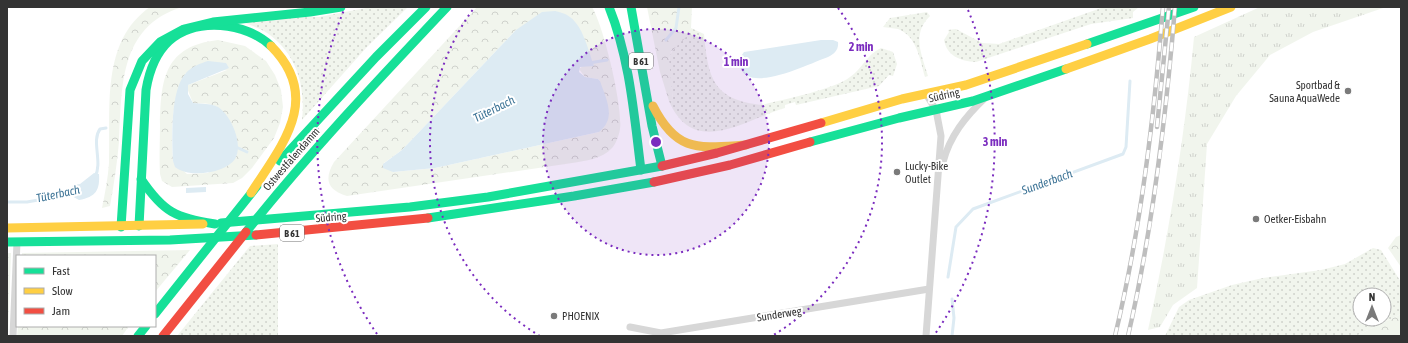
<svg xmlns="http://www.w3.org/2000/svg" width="1408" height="343" font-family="'Asap Condensed',sans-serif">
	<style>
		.grass { fill: url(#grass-dots); fill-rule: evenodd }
		.forest { fill: url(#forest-crowns); fill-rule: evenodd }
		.park { fill: url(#park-tufts) }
		.water { fill: #ddebf3 }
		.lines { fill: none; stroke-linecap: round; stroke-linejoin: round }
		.stream { stroke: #ddebf3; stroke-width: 3 }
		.street { stroke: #d7d7d7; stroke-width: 7 }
		.fast { stroke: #16e098; stroke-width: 9 }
		.slow { stroke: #ffcf43; stroke-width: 9 }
		.jam { stroke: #f24e42; stroke-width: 9 }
		.rail-casing { stroke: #bebebe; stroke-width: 4.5 }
		.rail { stroke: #fff; stroke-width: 3; stroke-dasharray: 9; stroke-linecap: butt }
		.ring { fill: none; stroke: #7b2cbf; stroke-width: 2; stroke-dasharray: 2 4 }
		.poi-dot { fill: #7a7a7a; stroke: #fff; stroke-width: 1.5 }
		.labels { text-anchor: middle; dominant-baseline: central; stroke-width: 4; stroke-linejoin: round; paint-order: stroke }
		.shield { fill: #fff; stroke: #707070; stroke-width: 1 }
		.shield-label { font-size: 10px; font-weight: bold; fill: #333 }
		.poi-label { font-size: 11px; fill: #333; stroke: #fff; text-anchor: start }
		.street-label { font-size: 11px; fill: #333; stroke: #fff }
		.water-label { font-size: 12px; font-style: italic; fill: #3f7597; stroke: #fff }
		.centre { fill: #7b2cbf; stroke: #fff; stroke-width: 2 }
		.ring-label { font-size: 12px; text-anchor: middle; font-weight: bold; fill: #7b2cbf; stroke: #fff; stroke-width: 4; stroke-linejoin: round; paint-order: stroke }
	</style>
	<defs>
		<pattern id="grass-dots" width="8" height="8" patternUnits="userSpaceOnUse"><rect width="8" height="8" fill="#f1f5ed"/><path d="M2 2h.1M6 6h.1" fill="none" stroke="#cfd2cc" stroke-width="1.8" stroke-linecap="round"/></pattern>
		<pattern id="forest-crowns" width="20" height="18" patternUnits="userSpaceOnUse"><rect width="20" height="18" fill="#f1f5ed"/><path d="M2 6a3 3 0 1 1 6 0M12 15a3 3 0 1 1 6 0" fill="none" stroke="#cfd2cc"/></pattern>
		<pattern id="park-tufts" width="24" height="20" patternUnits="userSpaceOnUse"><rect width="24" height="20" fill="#f1f5ed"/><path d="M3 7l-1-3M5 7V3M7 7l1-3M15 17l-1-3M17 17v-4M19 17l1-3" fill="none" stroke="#cfd2cc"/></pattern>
	</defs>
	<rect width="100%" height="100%" fill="#fff"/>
	<g class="grass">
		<path d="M 371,7 L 408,7 L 366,48 L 302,120 C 306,85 296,51 264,31 C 252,25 239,21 226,16 L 319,17 Z"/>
		<path d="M 1104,7 L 1139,7 L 1133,12 L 1133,18 L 1091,24 L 976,62 C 960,61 947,56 944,40 L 949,32 L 948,30 L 956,29 L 982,43 L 999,44 Z"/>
		<path d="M 927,12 L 930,16 C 911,34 922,55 928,76 L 925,77 C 920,60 917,36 898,29 C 893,28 888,28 883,27 L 890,18 Z"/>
		<path d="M 691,28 L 704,34 C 708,78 713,100 762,105 C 784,99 833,90 850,77 C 862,69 867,54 881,48 L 893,52 L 897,64 L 893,76 L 889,75 L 879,86 L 796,105 L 795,102 L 785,105 L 785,108 C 745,119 694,159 669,101 L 673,100 C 672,88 666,62 671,53 C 676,44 686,38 691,28 Z"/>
		<path d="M 278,244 L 278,336 L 177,336 L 250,246 Z"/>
		<path d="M 1373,248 L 1381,250 L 1401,282 L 1401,314 L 1356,336 L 1165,336 L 1179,307 L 1189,300 L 1232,285 L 1263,278 L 1321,270 L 1345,264 ZM 1360,295 L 1384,295 L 1384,319 L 1360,319 Z"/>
	</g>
	<g class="forest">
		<path d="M 150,7 L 182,7 C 118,27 122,89 119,142 C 117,164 114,184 110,206 L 102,208 C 105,193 108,178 109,163 C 111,109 100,42 150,7 Z"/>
		<path d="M 477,7 L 592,7 C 604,27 623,107 620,129 C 619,135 616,144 612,148 C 602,159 585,161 572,163 L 347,196 C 327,190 324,179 334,162 ZM 516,30 L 588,66 L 583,66 L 579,69 L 585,77 L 598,79 L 600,81 L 599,132 L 435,168 L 393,172 L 384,163 L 402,150 Z"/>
		<path d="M 647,7 L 692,7 L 691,28 L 687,36 L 671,52 L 669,60 L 673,100 L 669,101 L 660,72 Z"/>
		<path d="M 218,40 L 245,46 L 266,61 L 275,75 L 281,90 L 283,107 L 280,123 L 274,138 L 252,168 L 242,178 L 233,183 L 172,187 L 162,181 L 160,174 C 159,157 160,141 160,124 C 161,78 165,46 218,40 ZM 227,70 L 188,85 L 187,88 L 193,103 C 199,104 204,103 209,104 C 226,108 232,126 237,140 L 208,173 L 187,174 L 173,161 C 171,133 171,98 186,73 Z"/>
		<path d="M 1401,235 L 1401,267 L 1388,248 L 1396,237 Z"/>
		<path d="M 190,250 L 155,292 L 155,256 L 22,256 L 22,253 Z"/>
		<path d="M 7,253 L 11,253 L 8,336 L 7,336 Z"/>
		<path d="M 1401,314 L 1401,336 L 1356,336 Z"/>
		<path d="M 18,326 L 129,326 L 122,336 L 17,336 Z"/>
	</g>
	<path class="park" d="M 1260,7 L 1386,7 L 1313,32 L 1270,55 L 1236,96 L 1207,144 L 1197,288 L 1173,305 L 1160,327 L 1148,330 C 1169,234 1185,135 1194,37 Z"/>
	<g class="water">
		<path d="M 555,11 C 559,12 564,13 567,15 C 583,24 588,50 594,66 L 580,67 L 579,72 L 585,77 L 598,79 L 600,81 C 606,99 617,118 599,132 L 435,168 L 393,172 L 383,168 L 383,164 L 402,150 L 516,30 L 542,12 Z"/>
		<path d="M 821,40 L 833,40 L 838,42 C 839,50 834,54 828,57 C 811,63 751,93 741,69 C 739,62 739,58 744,52 Z"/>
		<path d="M 208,61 L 226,63 L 229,68 L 188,85 L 188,94 L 193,103 C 201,104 210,103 218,107 C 231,115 244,145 235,159 C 225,174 188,178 175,167 L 173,161 C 172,139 170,90 186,73 C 191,67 201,63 208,61 Z"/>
		<path d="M 94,173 L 99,174 C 100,190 96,197 79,200 L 70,195 L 69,192 L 73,185 L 80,184 Z"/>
		<path d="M 206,187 L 206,192 L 186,193 L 186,188 Z"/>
	</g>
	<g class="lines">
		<g class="stream">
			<path d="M 666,40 L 676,28 L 679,7"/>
			<path d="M 589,63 L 607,60"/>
			<path d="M 236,147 L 247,152"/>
			<path d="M 95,177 C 103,162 91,141 100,129 L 106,128"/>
			<path d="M 7,202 L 27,202 L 72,194"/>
			<path d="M 948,277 L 956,227 L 973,209 L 1123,154 L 1126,147 L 1130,81"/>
			<path d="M 952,299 L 954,318 L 952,336"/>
		</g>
		<g class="street">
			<path d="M 943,162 C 950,136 965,117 985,98"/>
			<path d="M 630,327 L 661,333 L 929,289"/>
			<path d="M 13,336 L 17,242"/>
			<path d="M 926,336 L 941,136 L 936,110 L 926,94"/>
		</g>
		<g class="fast">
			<path d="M 609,7 C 630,59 634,115 641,170"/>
			<path d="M 631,7 L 652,126 L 662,166"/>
			<path d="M 1087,44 L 1194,7"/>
			<path d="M 810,142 L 899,118 L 973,101 L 1066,69"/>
			<path d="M 280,161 L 376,57 L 426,7"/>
			<path d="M 141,179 C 164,213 175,217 215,224"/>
			<path d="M 428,218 L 574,196 L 654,182"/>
			<path d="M 221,223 L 410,207 L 488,197 L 662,166"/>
			<path d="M 139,226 L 146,90 C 149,72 156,53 169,41 C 196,17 246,22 271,46"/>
			<path d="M 121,227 L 130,90 L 142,61 L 160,42 L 184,29 L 213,22 L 310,12 L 341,7"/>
			<path d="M 246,232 C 309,153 378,80 447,7"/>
			<path d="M 7,242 L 170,240 L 256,235"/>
			<path d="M 155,314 L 257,186"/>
			<path d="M 138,336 L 146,326"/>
		</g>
		<g class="slow">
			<path d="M 1066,69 L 1150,39 L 1231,7"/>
			<path d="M 653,106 C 677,153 698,148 746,145"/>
			<path d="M 821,123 L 902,99 L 966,85 L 1087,44"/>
			<path d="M 251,193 C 282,145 323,98 271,46"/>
			<path d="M 7,228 L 203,224"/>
		</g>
		<g class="jam">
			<path d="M 662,166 L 717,153 L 821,123"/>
			<path d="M 654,182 L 730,165 L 810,142"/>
			<path d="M 256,235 L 428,218"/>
			<path d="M 163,336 L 246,232"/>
		</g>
		<g class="rail-casing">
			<g id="rail">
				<path d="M 1157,127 L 1169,7"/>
				<path d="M 1115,336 C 1141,228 1154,117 1163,7"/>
				<path d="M 1128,336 C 1153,228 1166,117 1175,7"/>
			</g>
		</g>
		<use href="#rail" class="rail"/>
	</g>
	<circle cx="656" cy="142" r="113" fill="#7b2cbf" fill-opacity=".12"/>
	<g class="ring">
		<circle cx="656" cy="142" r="113"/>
		<path d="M540 336A226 226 0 0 1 474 8M838 8A226 226 0 0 1 772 336"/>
		<path d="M377 334A339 339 0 0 1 344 10M968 10A339 339 0 0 1 935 334"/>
	</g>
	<g class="poi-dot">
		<circle cx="1348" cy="91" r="4"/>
		<circle cx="897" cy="172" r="4"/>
		<circle cx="1256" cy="219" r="4"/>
		<circle cx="554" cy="316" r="4"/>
	</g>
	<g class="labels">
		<g class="shield">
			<rect x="629" y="53" width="24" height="16" rx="3"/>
			<rect x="280" y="225" width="24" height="16" rx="3"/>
		</g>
		<g class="shield-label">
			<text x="641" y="61">B 61</text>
			<text x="292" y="233">B 61</text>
		</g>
		<g class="poi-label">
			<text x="1340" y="85" text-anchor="end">Sportbad &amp;<tspan x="1340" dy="13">Sauna AquaWede</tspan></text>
			<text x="905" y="166">Lucky-Bike<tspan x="905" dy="13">Outlet</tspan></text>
			<text x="1264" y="219">Oetker-Eisbahn</text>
			<text x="562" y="316">PHOENIX</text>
		</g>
		<g class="street-label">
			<text transform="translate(944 95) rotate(-13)">Südring</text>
			<text transform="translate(291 159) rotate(-49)">Ostwestfalendamm</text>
			<text transform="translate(331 217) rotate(-5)">Südring</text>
			<text transform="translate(779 314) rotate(-9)">Sunderweg</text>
		</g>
		<g class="water-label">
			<text transform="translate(494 109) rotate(-27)">Tüterbach</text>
			<text transform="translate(1047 182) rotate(-20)">Sunderbach</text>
			<text transform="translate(58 194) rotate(-12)">Tüterbach</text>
		</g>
	</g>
	<circle cx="656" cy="142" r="6" class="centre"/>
	<g class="ring-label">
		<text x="861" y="51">2 min</text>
		<text x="736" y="66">1 min</text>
		<text x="995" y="146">3 min</text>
	</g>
	<rect width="1408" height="343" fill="none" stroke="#333333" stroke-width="16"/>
	<rect x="16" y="255" width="140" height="72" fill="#ffffff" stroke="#adadad"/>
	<rect x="24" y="268" width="20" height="6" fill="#16e098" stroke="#adadad"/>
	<text x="52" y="275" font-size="12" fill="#333333">Fast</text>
	<rect x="24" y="288" width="20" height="6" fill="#ffcf43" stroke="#adadad"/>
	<text x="52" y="295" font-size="12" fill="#333333">Slow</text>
	<rect x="24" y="308" width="20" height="6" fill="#f24e42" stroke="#adadad"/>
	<text x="52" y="315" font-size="12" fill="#333333">Jam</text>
	<g transform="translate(1372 307)"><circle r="19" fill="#ffffff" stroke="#adadad"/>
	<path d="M0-3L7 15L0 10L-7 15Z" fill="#7a7a7a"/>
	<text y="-6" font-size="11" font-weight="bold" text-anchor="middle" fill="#333333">N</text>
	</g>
</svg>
